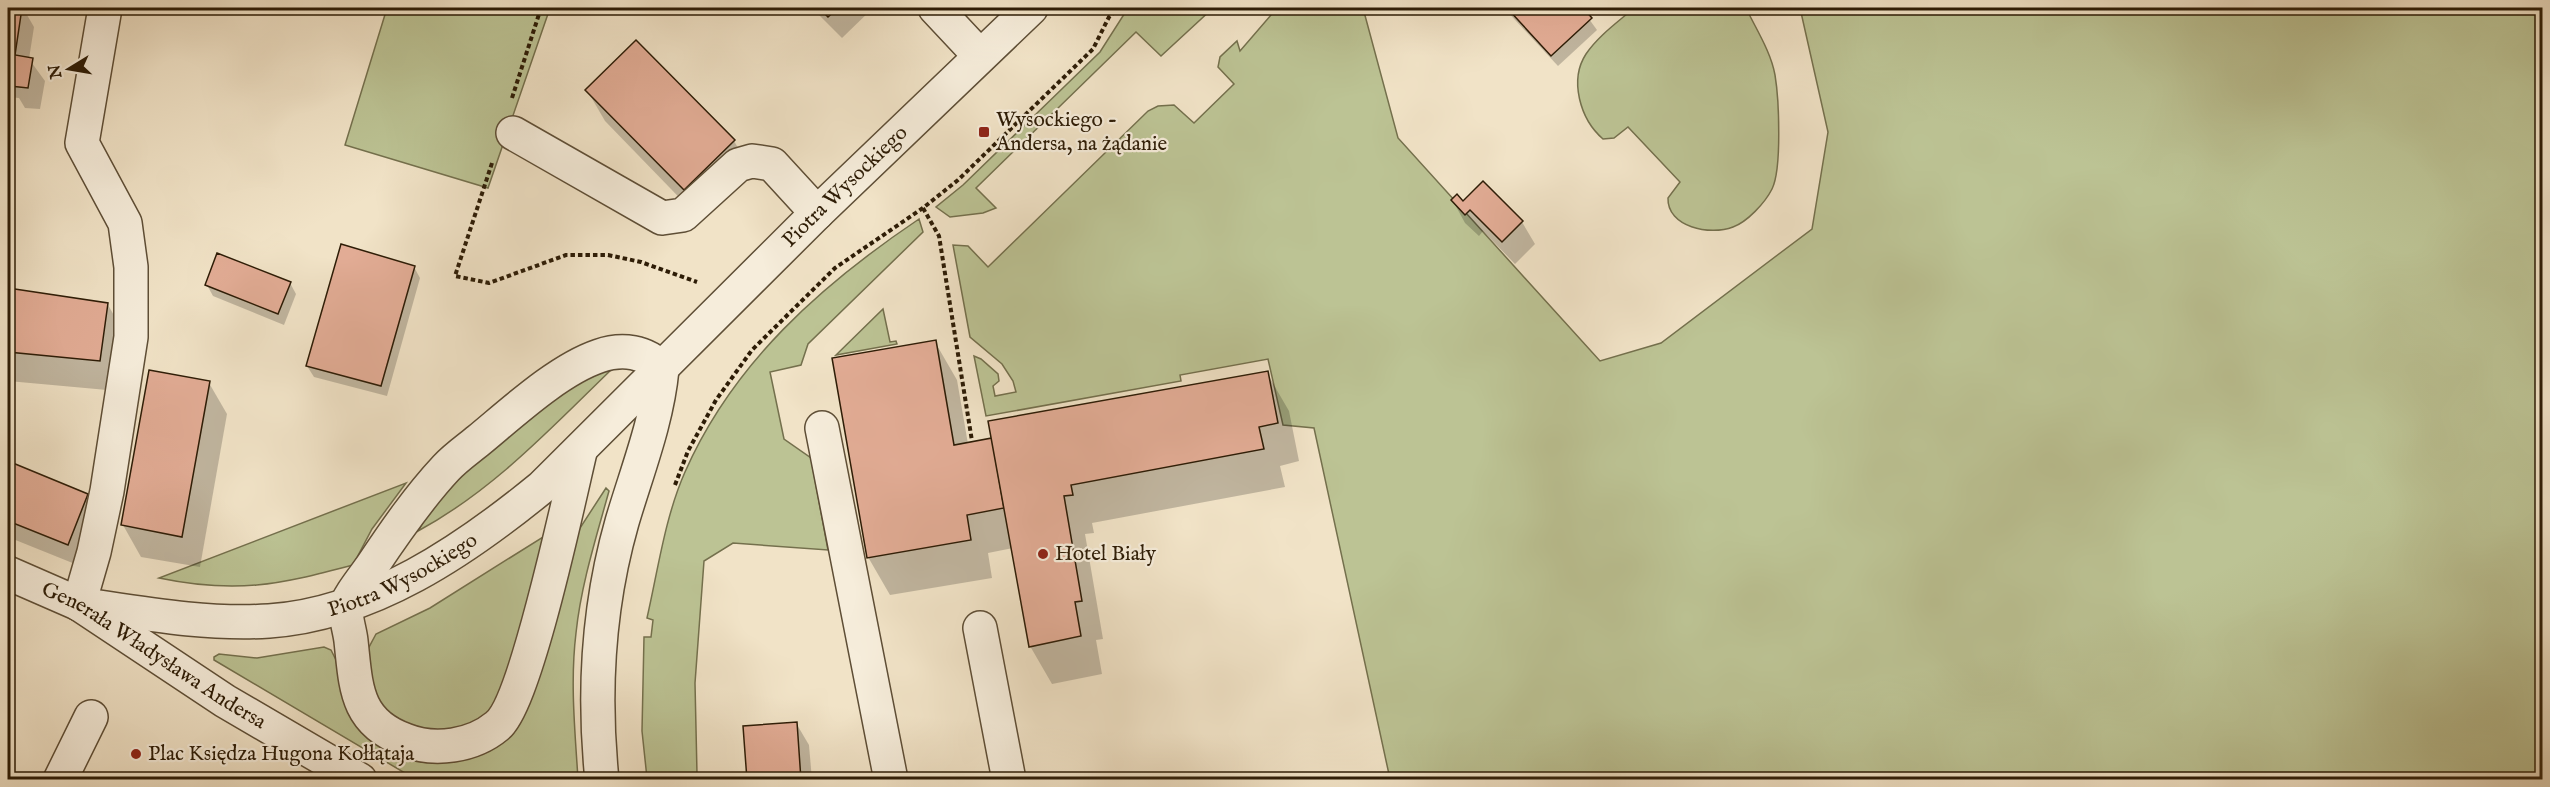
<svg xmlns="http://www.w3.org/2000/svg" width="2550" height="787" font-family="'IM FELL English',serif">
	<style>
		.green { fill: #bcc394; stroke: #74704d; stroke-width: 1.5 }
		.shadow { fill: #0003 }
		.building { fill: #e2ac95; stroke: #2d1c06; stroke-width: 1.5 }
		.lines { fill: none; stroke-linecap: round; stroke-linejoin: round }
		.minor-casing { stroke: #5e4e36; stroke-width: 36 }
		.path { stroke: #2d1c06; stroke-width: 4; stroke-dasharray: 4.5 3; stroke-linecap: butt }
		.minor { stroke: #f6eddb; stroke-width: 33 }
		.poi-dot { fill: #8f2418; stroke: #f6eddb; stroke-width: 2 }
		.labels { text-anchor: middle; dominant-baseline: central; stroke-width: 4.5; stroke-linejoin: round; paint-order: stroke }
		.poi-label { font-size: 21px; fill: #2d1c06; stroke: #f6eddb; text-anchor: start }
		.street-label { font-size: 21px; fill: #2d1c06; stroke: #f6eddb }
	</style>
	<rect width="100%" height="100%" fill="#f1e3c7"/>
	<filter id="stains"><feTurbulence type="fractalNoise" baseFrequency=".00333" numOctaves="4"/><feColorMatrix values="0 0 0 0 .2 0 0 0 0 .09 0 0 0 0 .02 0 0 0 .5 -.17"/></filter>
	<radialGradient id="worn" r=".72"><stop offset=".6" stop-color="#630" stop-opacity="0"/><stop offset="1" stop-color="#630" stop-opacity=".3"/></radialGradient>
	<g class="green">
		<path d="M 387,8 L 550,8 L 488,188 L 345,145 Z"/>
		<path d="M 1128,8 L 1213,8 L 1161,56 L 1136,32 L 976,188 L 996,208 L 983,213 L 950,217 L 936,207 L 963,185 L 1100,52 Z"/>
		<path d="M 1277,8 L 1363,8 L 1398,138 L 1600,361 L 1661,343 L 1812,229 L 1828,132 L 1800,8 L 2542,8 L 2542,779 L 1390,779 L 1314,428 L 1283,425 L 1268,359 L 1180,375 L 1181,381 L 986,416 L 974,356 L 981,359 L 998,374 L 999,381 L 993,386 L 995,396 L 1016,392 L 1013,381 L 1002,364 L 970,337 L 953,245 L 968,246 L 988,267 L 1148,111 L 1158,106 L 1174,105 L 1194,123 L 1234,84 L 1218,67 L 1220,57 L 1237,41 L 1240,51 Z"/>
		<path d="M 1634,8 L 1746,8 C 1756,29 1771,52 1775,75 C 1779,99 1782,169 1772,189 C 1765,203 1747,222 1733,227 C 1710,236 1667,227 1668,198 L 1680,182 L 1628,127 L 1614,138 L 1603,139 C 1580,119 1569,80 1586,54 C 1598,36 1618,22 1634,8 Z"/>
		<path d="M 919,219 L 923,232 L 808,344 L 801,365 L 770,372 L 784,439 L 811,458 L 828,550 L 733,543 L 704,561 L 695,683 L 697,774 L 647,778 L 642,731 L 644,637 L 651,637 L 653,620 L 647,618 C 658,570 665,517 685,472 C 733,363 821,285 919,219 Z"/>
		<path d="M 883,309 L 890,342 L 896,341 L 897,344 L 836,355 Z"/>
		<path d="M 613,368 C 552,427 494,490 418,531 L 429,512 L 476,460 L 574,381 Z"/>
		<path d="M 406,483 L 372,529 L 353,565 C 278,585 236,594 159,578 Z"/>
		<path d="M 606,488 L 609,491 C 596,538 581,585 576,633 C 570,682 575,731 578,779 L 415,779 L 214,660 L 214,657 L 219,654 L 257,658 L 324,647 L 331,650 L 336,660 L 343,697 L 463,759 L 475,757 L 495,747 L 580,528 Z"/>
		<path d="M 543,537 L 546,538 L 526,611 L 502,687 L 490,712 L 473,726 L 435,731 L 407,725 L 385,711 L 374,697 L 367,651 L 376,634 L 430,608 Z"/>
	</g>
	<g class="shadow">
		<path d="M 8,8 L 23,8 L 34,27 L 29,59 L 45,81 L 40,109 L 25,108 L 19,98 L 8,97 Z"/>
		<path d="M 812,8 L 873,8 L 842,38 Z"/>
		<path d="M 1504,8 L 1581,8 L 1597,30 L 1558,66 Z"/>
		<path d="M 587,90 L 734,141 L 752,172 L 702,221 L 605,121 Z"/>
		<path d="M 1483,183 L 1522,222 L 1535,244 L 1515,264 L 1483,231 L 1479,236 L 1465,223 L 1453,201 L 1463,203 Z"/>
		<path d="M 414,267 L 420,278 L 387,396 L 314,377 L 307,366 Z"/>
		<path d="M 290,283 L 296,294 L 284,325 L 213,296 L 207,285 Z"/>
		<path d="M 8,290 L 108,305 L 126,336 L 118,391 L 8,381 Z"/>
		<path d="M 935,342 L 957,380 L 968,444 L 1267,373 L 1289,411 L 1299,461 L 1280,466 L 1285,487 L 1092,523 L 1094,533 L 1085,534 L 1103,639 L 1096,640 L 1102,674 L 1052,684 L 1030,646 L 1013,548 L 988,553 L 992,578 L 890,595 L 868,557 Z"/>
		<path d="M 209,383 L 227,414 L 200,567 L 141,557 L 123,525 Z"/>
		<path d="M 8,463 L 87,495 L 100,517 L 80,566 L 8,537 Z"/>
		<path d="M 796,723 L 809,745 L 812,780 L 748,780 Z"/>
	</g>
	<g class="building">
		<path d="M 8,8 L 22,8 L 15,55 L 33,58 L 28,88 L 10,86 L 11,77 L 8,77 Z"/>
		<path d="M 819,8 L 838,8 L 828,17 Z"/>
		<path d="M 1507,8 L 1583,8 L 1592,18 L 1551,56 Z"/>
		<path d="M 636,40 L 735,140 L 684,190 L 585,90 Z"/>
		<path d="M 1483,181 L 1523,221 L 1502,242 L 1470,210 L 1465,215 L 1451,200 L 1457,194 L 1463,201 Z"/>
		<path d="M 341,244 L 415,266 L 381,386 L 306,366 Z"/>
		<path d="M 217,253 L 291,282 L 278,314 L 205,285 Z"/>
		<path d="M 8,288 L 108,303 L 100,361 L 8,352 Z"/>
		<path d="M 936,340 L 954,445 L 992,438 L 1004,508 L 967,515 L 971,540 L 867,558 L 832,358 Z"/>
		<path d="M 149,370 L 210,381 L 182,537 L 121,525 Z"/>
		<path d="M 1268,371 L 1278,423 L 1259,427 L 1264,449 L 1071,485 L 1073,495 L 1064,496 L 1082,601 L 1075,602 L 1081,636 L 1029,647 L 988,421 Z"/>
		<path d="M 8,461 L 88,494 L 68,545 L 8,521 Z"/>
		<path d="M 797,722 L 801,780 L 747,780 L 743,726 Z"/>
	</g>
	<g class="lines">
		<g class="minor-casing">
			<g id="minor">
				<path d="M 935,8 L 980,56"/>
				<path d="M 513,133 L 662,218 L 683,215 L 738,165 L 752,161 L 772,164 L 817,213"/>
				<path d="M 822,428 L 891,780"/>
				<path d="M 580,452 C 569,498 526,703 497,726 C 473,746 435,752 405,740 C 355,722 356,686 351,641 C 350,631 345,617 346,607 C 347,598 366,575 372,566 C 394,533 418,498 446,468 C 455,458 468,449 479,440 C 513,412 558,370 599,356 C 622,348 646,351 662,369"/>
				<path id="s1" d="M 8,573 L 79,604 L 225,701 L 360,780"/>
				<path id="s2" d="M 79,604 C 141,613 205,625 269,621 C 372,614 465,550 542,487 L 817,213 L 1031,8"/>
				<path d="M 79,604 L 94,552 L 107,491 L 131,337 L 131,267 L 125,223 L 82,143 L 105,8"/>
				<path d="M 980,628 L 1009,780"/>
				<path d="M 60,780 L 91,717"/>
				<path d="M 602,780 C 593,693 598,606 622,522 C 637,471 657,422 662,369"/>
			</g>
		</g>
		<g class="path">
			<path d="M 512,98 L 541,8"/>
			<path d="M 492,163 L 455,276 L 489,283 L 566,255 L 608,255 L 641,262 L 697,282"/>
			<path d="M 923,208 L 939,236 L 972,441"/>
			<path d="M 675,485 L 688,451 L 716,400 L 752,350 L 835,268 L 923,208 L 958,180 L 1093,49 L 1109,17 L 1119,8"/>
			<path d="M 274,776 L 281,780"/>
		</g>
		<use href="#minor" class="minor"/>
	</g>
	<g class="poi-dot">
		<rect x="978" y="126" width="12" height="12" rx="3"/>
		<circle cx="1043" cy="554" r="6"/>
		<circle cx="136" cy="754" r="6"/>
	</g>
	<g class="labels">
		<g class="poi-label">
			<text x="996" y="120">Wysockiego -<tspan x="996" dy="24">Andersa, na żądanie</tspan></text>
			<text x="1055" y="554">Hotel Biały</text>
			<text x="148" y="754">Plac Księdza Hugona Kołłątaja</text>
		</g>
		<g class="street-label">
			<text stroke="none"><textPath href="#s2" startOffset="927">Piotra Wysockiego</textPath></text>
			<text stroke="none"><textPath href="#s2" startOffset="334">Piotra Wysockiego</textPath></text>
			<text stroke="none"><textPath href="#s1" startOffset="168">Generała Władysława Andersa</textPath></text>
		</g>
	</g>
	<rect width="2550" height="787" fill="none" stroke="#f1e3c7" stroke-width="30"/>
	<rect x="9" y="9" width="2532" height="769" fill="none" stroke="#2d1c06" stroke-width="3"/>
	<rect x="15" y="15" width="2520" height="757" fill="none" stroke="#2d1c06" stroke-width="1.5"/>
	<g transform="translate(69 69) rotate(259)" stroke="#f6eddb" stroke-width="4.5" paint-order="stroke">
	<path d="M0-4.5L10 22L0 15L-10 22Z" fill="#2d1c06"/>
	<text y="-9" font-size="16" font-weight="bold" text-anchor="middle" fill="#2d1c06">N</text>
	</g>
	<rect width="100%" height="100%" filter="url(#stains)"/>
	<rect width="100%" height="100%" fill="url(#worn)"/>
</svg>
